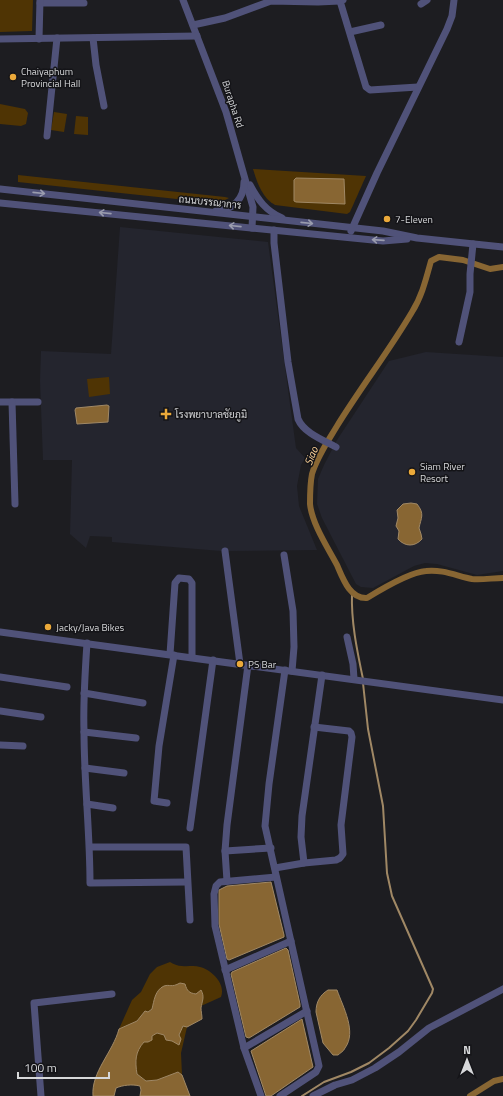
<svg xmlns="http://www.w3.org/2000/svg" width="503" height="1096" font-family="'Titillium Web',Sarabun,sans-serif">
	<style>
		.built { fill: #24252e }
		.green { fill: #4f3404 }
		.water { fill: #863; stroke: #a08865 }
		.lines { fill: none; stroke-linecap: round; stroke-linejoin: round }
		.stream { stroke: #a08865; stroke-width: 2 }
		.canal { stroke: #863; stroke-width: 6 }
		.minor { stroke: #505279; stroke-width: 7 }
		.oneway { stroke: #9a9cae }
		.poi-dot { fill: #eba93a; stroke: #141418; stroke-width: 1.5 }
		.labels { text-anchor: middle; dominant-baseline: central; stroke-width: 3; stroke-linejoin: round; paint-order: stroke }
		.poi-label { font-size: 10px; fill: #d7d8da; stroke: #141418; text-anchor: start }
		.street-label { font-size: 10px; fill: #d7d8da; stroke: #141418 }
		.water-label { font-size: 11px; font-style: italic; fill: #ffd59a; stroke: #141418 }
	</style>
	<rect width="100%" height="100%" fill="#1d1d21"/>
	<g class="built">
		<path d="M 120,227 L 268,242 L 296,448 L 305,458 L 301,465 L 297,486 L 299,506 L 317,550 L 221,551 L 112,542 L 112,537 L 90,536 L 86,548 L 70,534 L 72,460 L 43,460 L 40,381 L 41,351 L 111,354 Z"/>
		<path d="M 426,352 L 503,357 L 503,571 L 477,575 L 437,564 L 425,563 L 414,566 L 373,588 L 361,587 L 356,584 L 322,518 L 317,504 L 318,479 L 324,465 L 337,440 L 389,361 Z"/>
	</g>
	<g class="green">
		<path d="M 0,0 L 33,0 L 32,31 L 0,32 Z"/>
		<path d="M 0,104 L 25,109 L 28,113 L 26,124 L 21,126 L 0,124 Z"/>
		<path d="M 54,112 L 67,114 L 64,132 L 51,130 Z"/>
		<path d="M 76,116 L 88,117 L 88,135 L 74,134 Z"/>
		<path d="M 253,169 L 366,176 L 350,212 L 347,214 L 275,205 C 262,198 257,182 253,169 Z"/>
		<path d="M 18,175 L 225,197 L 229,198 L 223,201 L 214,203 L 18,182 Z"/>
		<path d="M 109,377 L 110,394 L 89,397 L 87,379 Z"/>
		<path d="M 170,962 C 173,964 178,966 182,966 C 188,967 194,965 200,967 C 212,970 226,984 221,997 L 201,1006 L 203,1001 L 196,994 L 190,993 L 174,986 L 165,986 L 157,992 L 152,1009 L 148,1012 L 144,1012 L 137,1021 L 119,1029 L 132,1000 L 141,992 L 150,974 L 157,967 Z"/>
		<path d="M 183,1026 L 187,1027 L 181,1053 L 182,1075 L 178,1072 L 157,1080 L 146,1081 L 137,1074 C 134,1052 136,1044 157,1033 L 164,1035 L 166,1040 L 172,1041 L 179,1035 Z"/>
	</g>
	<g class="water">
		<path d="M 296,178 L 344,179 L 345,204 L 296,202 L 294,201 L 294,180 Z"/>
		<path d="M 107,405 L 109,406 L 108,422 L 77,424 L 75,410 L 76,408 Z"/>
		<path d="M 411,503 L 417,504 C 425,514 421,518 419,528 L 421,534 L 422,539 C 415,547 405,547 398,539 L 399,531 L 396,526 L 398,518 L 397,510 L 403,504 Z"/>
		<path d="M 271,882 L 284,935 L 284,937 L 229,960 L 227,959 L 219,924 L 219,890 L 227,886 Z"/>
		<path d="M 286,948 L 288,950 L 300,1004 L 300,1007 L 249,1038 L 246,1037 L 231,974 L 232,972 Z"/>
		<path d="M 180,983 L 185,984 C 187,991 189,993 196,994 L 201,990 C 205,997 202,1001 201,1008 C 201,1011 202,1015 202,1019 L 187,1027 L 183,1026 L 179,1035 L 181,1039 L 179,1045 L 172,1041 L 166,1040 L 164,1035 L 157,1033 L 152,1036 L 152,1040 L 148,1042 L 144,1042 C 135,1052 135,1061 137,1074 L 146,1081 L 157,1080 L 178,1072 L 182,1075 L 190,1096 L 140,1096 L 141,1090 L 140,1086 C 132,1084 123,1085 116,1088 L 114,1096 L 93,1096 C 91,1072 113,1052 119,1029 L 137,1021 L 145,1011 L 148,1012 L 152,1009 C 154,1001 155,990 164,986 C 170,984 171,988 180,983 Z"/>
		<path d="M 328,990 L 337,990 C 343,1007 357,1032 345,1048 C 344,1051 340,1053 338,1055 L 333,1055 L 323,1043 L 316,1012 C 316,1002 320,995 328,990 Z"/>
		<path d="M 302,1019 L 313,1067 L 271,1096 L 266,1096 L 251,1051 Z"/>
	</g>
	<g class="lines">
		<g class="stream">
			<path d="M 352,593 C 351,622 357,650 363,679"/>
			<path d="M 302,1096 L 324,1082 L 351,1072 L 369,1063 L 389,1048 L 408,1031 L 416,1020 L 432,993 L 433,989 L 392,896 L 387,873 L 383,806 L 368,729 L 363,683"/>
		</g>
		<g class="canal">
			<path d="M 503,267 L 490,269 L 463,260 L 439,257 L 431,261 C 426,279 422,296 412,312 C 389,351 361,387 337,426 C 328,441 317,457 312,474 C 310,484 310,494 310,504 C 312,524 328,548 337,565 C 343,579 350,599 367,598 C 380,590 411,572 426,571 C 442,569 457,576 472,579 C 482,580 493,578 503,578"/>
			<path d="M 470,1096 L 494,1081 L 503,1079"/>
		</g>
		<g class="minor">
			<path d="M 183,0 L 226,112 L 253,207 L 252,228"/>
			<path d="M 340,1 L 366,87 L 370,90 L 418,87"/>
			<path d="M 40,3 L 84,3"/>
			<path d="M 421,4 L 427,0"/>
			<path d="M 193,25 L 225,18 L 271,1 L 318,2 L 340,1 L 343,0"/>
			<path d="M 350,32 L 381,25"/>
			<path d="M 93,38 L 96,65 L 104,106"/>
			<path d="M 0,39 L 197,36"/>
			<path d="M 39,39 L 40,0"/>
			<path d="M 47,136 L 57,38"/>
			<path d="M 250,185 C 258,200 266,211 282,218"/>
			<path d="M 0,189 L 383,231 L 417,238 L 503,247"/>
			<path d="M 0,203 L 383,241 L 407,239"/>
			<path d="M 216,211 C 233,210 244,199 244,182"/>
			<path d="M 274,230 L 274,243 L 288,362 L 298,419 C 304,433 323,440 336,447"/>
			<path d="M 351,231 L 377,173 L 447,29 L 452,16 L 454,0"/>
			<path d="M 459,342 L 470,292 L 470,274 L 473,244"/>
			<path d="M 0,402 L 38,402"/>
			<path d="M 12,402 L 15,504"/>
			<path d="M 225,551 L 240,664"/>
			<path d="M 284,555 L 293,611 L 294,647 L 292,671"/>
			<path d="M 0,632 L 503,700"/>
			<path d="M 347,637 L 353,664 L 354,679"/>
			<path d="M 87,643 C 85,673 83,702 84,731 C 84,782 90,833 90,883 L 187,882"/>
			<path d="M 170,654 L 175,583 L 179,578 L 189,579 L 192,583 L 192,657"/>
			<path d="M 0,677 L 67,687"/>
			<path d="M 84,693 L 143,703"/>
			<path d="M 0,711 L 41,717"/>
			<path d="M 84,732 L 136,738"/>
			<path d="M 0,745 L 23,746"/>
			<path d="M 85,768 L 124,773"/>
			<path d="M 167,803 L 154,801 L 159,746 L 174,655"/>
			<path d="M 87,804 L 113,808"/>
			<path d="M 190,828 L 213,660"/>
			<path d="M 90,847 L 186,847 L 190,920"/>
			<path d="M 225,851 L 271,848"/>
			<path d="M 304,863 L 301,837 L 302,816 L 322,675"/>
			<path d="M 275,868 L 304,863 L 336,860 L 340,858 L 343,854 L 341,825 L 352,737 L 351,733 L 349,731 L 314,727"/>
			<path d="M 227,881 L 225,851 L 227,825 L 248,665"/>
			<path d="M 225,970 L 291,941"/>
			<path d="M 244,1048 L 307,1011"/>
			<path d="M 41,1096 L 34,1003 L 112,994"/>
			<path d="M 261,1096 L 244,1048 L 215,926 L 214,894 L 216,886 L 220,882 L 276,877"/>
			<path d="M 280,1096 L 316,1072 L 319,1066 L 265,826 L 269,784 L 285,670"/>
			<path d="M 313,1096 L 335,1085 L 352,1080 L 375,1068 L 399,1052 L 429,1028 L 503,989"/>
		</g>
	</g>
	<defs><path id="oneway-shaft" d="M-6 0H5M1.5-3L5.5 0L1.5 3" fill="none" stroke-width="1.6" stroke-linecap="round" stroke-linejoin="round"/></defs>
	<g class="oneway">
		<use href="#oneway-shaft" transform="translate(39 193) rotate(6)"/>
		<use href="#oneway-shaft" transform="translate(105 213) rotate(-174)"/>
		<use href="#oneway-shaft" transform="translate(307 223) rotate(6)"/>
		<use href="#oneway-shaft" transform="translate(235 226) rotate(-174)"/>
		<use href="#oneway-shaft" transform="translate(378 240) rotate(-176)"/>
	</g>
	<g class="poi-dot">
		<circle cx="13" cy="77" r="4"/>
		<circle cx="387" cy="219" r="4"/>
		<path d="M164 408h4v4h4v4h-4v4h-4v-4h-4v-4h4z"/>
		<circle cx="412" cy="472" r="4"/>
		<circle cx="48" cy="627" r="4"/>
		<circle cx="240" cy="664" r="4"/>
	</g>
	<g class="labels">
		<g class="poi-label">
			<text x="21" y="71">Chaiyaphum<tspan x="21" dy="12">Provincial Hall</tspan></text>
			<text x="395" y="219">7-Eleven</text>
			<text x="175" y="414">โรงพยาบาลชัยภูมิ</text>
			<text x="420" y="466">Siam River<tspan x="420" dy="12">Resort</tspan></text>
			<text x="56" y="627">Jacky/Java Bikes</text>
			<text x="248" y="664">PS Bar</text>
		</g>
		<g class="street-label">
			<text transform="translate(233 104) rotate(72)">Burapha Rd</text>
			<text transform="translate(210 202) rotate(6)">ถนนบรรณาการ</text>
		</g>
		<g class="water-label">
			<text transform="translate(311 456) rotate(-68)">Siao</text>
		</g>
	</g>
	<g transform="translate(467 1060)" stroke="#141418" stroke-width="3" paint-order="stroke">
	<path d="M0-3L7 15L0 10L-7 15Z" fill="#d7d8da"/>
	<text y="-6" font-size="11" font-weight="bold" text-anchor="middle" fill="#d7d8da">N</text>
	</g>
	<path d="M18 1072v6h91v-6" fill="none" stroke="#d7d8da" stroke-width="2"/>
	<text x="24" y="1072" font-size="12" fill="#d7d8da" stroke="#141418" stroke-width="3" paint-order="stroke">100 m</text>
</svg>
